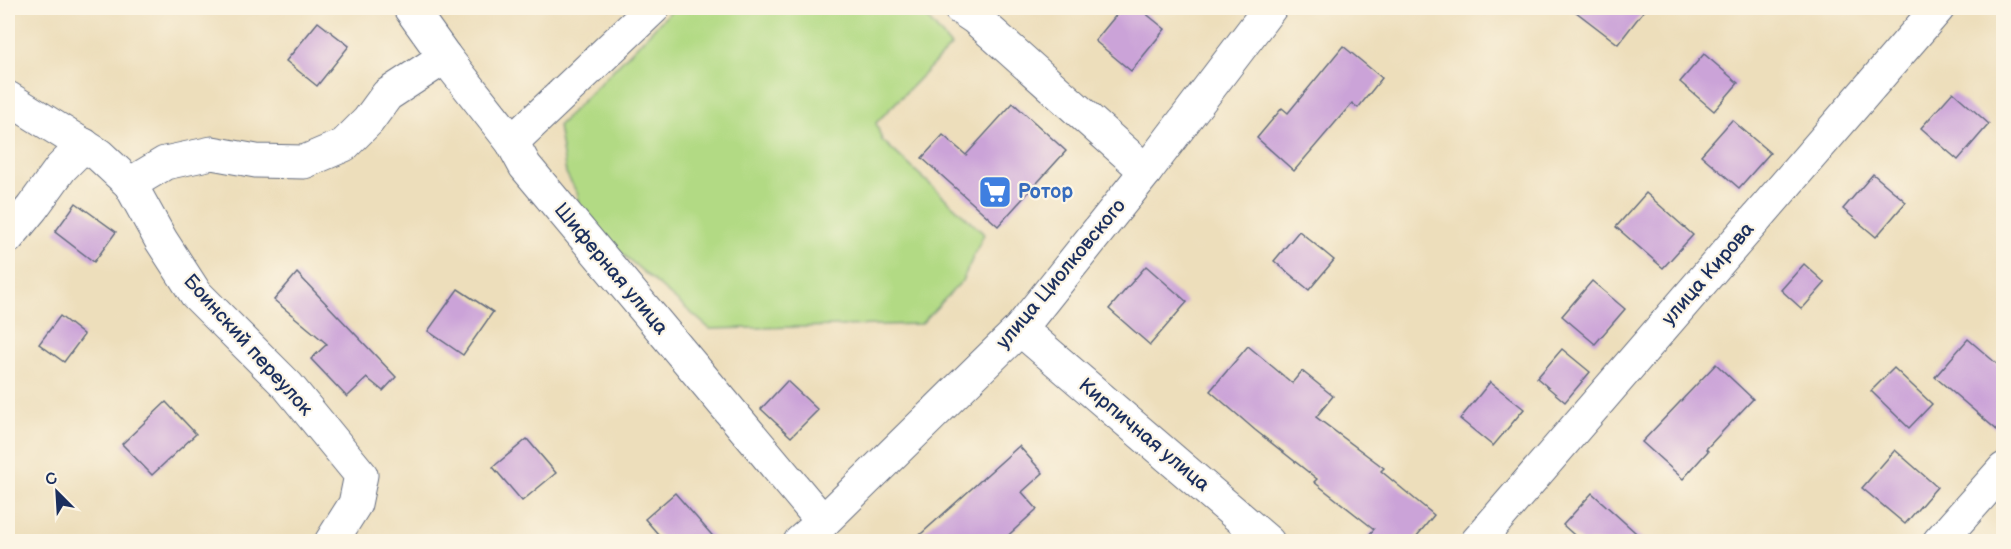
<svg xmlns="http://www.w3.org/2000/svg" width="2011" height="549" font-family="'Balsamiq Sans',sans-serif">
	<style>
		.green { fill: #b2da84; stroke: #668471; stroke-width: 1.5 }
		.building { fill: #cba3d8 }
		.lines { fill: none; stroke-linecap: round; stroke-linejoin: round }
		.street-casing { stroke: #646c7f; stroke-width: 35 }
		.street { stroke: #fff; stroke-width: 33 }
		.labels { text-anchor: middle; dominant-baseline: central; stroke-width: 4.5; stroke-linejoin: round; paint-order: stroke }
		.shop-label { font-size: 20px; font-weight: bold; fill: #366cbe; stroke: #fcf5e5; text-anchor: start }
		.street-label { font-size: 20px; fill: #1b2f5e; stroke: #fcf5e5 }
	</style>
	<rect width="100%" height="100%" fill="#fcf5e5"/>
	<filter id="ink" filterUnits="userSpaceOnUse"><feTurbulence type="fractalNoise" baseFrequency=".0167" numOctaves="2"/><feDisplacementMap in="SourceGraphic" scale="12" xChannelSelector="R" yChannelSelector="G"/><feConvolveMatrix kernelMatrix="1 2 1 2 8 2 1 2 1" color-interpolation-filters="sRGB"/></filter>
	<filter id="wash" filterUnits="userSpaceOnUse"><feTurbulence type="fractalNoise" baseFrequency=".008" numOctaves="4" result="noise"/><feDisplacementMap in="SourceGraphic" scale="24" xChannelSelector="R" yChannelSelector="G"/><feGaussianBlur stdDeviation="1.35" result="paint"/><feColorMatrix in="noise" values="0 0 0 0 0 0 0 0 0 0 0 0 0 0 0 0 0 1.4 0 .05"/><feComposite in="paint" operator="in"/></filter>
	<g filter="url(#wash)">
		<rect width="100%" height="100%" fill="#eddebb"/>
		<path class="green" d="M 674,8 L 919,8 L 951,46 L 876,123 L 882,140 L 984,234 L 962,281 L 921,324 L 710,329 L 577,215 L 578,195 L 566,173 L 558,126 Z"/>
		<g id="blocks">
			<g class="building">
				<path d="M 1122,8 L 1139,8 L 1165,29 L 1131,71 L 1095,41 Z"/>
				<path d="M 1571,8 L 1646,8 L 1618,44 Z"/>
				<path d="M 318,22 L 349,46 L 317,86 L 286,61 Z"/>
				<path d="M 1343,46 L 1382,78 L 1358,108 L 1352,103 L 1294,171 L 1257,138 L 1282,108 L 1288,113 Z"/>
				<path d="M 1704,54 L 1738,83 L 1714,111 L 1680,82 Z"/>
				<path d="M 1953,92 L 1989,124 L 1958,160 L 1921,128 Z"/>
				<path d="M 1013,103 L 1066,151 L 998,226 L 922,158 L 943,135 L 966,155 Z"/>
				<path d="M 1732,120 L 1770,153 L 1739,188 L 1701,155 Z"/>
				<path d="M 1873,174 L 1906,202 L 1876,237 L 1843,209 Z"/>
				<path d="M 1646,193 L 1693,235 L 1663,268 L 1616,227 Z"/>
				<path d="M 76,203 L 116,232 L 94,262 L 55,232 Z"/>
				<path d="M 1299,231 L 1334,260 L 1309,290 L 1274,261 Z"/>
				<path d="M 1804,264 L 1825,283 L 1802,309 L 1781,290 Z"/>
				<path d="M 1146,266 L 1187,302 L 1150,345 L 1109,309 Z"/>
				<path d="M 297,273 L 396,377 L 383,391 L 367,378 L 347,397 L 311,359 L 327,344 L 274,300 Z"/>
				<path d="M 1592,281 L 1625,309 L 1595,344 L 1562,316 Z"/>
				<path d="M 458,289 L 493,312 L 463,355 L 428,331 Z"/>
				<path d="M 60,316 L 84,335 L 64,362 L 39,344 Z"/>
				<path d="M 1968,339 L 2004,370 L 2004,436 L 1935,377 Z"/>
				<path d="M 1248,346 L 1292,383 L 1302,371 L 1333,396 L 1316,417 L 1384,468 L 1381,471 L 1434,515 L 1412,542 L 1363,542 L 1374,529 L 1314,482 L 1317,479 L 1255,430 L 1210,391 Z"/>
				<path d="M 1562,349 L 1590,372 L 1565,402 L 1537,378 Z"/>
				<path d="M 1716,364 L 1753,399 L 1706,449 L 1708,451 L 1683,479 L 1642,442 Z"/>
				<path d="M 1894,368 L 1932,404 L 1909,428 L 1871,391 Z"/>
				<path d="M 787,381 L 818,410 L 791,437 L 761,409 Z"/>
				<path d="M 1490,382 L 1524,409 L 1493,446 L 1460,419 Z"/>
				<path d="M 166,402 L 196,434 L 152,475 L 122,444 Z"/>
				<path d="M 527,439 L 556,473 L 522,501 L 493,467 Z"/>
				<path d="M 1019,446 L 1043,473 L 1022,492 L 1037,509 L 1001,542 L 912,542 Z"/>
				<path d="M 1895,450 L 1937,487 L 1905,524 L 1862,488 Z"/>
				<path d="M 675,493 L 718,542 L 665,542 L 645,519 Z"/>
				<path d="M 1592,493 L 1646,542 L 1582,542 L 1563,525 Z"/>
			</g>
		</g>
	</g>
	<g filter="url(#ink)">
		<use href="#blocks" fill-opacity="0" stroke="#646c7f" stroke-width="1.5"/>
		<g class="lines">
			<g class="street-casing">
				<g id="street">
					<path d="M 410,8 L 445,57 L 512,142 L 525,166 L 823,522"/>
					<path d="M 960,8 L 975,18 L 1146,171"/>
					<path d="M 8,98 L 99,155 L 130,184 L 161,240 L 196,294 L 288,386 L 361,475 L 355,504 L 331,542"/>
					<path d="M 512,142 L 653,8"/>
					<path d="M 130,184 L 165,163 L 212,153 L 256,161 L 304,162 L 344,145 L 368,121 L 387,95 L 445,57"/>
					<path d="M 8,237 L 32,208 L 61,168 L 84,145"/>
					<path d="M 1020,329 L 1268,542"/>
					<path d="M 800,542 L 823,522 L 1020,329 L 1146,171 L 1270,8"/>
					<path d="M 1477,542 L 1938,8"/>
					<path d="M 1939,542 L 2004,469"/>
				</g>
			</g>
			<use href="#street" class="street"/>
		</g>
	</g>
	<defs>
		<g id="supermarket-square" transform="scale(1.725)"><rect x="-9" y="-9" width="18" height="18" rx="4" fill="#3f7fe0" stroke="#fcf5e5"/><path d="M-6-5.5h2.5l.6 2H6L4.5 2H-2.5L-4.4-4H-6ZM-1.5 3.2a1.3 1.3 0 1 0 .1 0ZM3 3.2a1.3 1.3 0 1 0 .1 0Z" fill="#fff"/></g>
	</defs>
	<g fill-rule="evenodd">
		<use href="#supermarket-square" x="995" y="192"/>
	</g>
	<g class="labels">
		<g class="shop-label">
			<text x="1018" y="192">Poтор</text>
		</g>
		<g class="street-label">
			<text transform="translate(611 269) rotate(50)">Шиферная улица</text>
			<text transform="translate(1061 274) rotate(-50)">улица Циолковского</text>
			<text transform="translate(1708 274) rotate(-49)">улица Кирова</text>
			<text transform="translate(248 345) rotate(48)">Боинский переулок</text>
			<text transform="translate(1144 435) rotate(40)">Кирпичная улица</text>
		</g>
	</g>
	<rect width="2011" height="549" fill="none" stroke="#fcf5e5" stroke-width="30"/>
	<g transform="translate(57 492) rotate(336)" stroke="#fcf5e5" stroke-width="4.5" paint-order="stroke">
	<path d="M0-4.5L10 22L0 15L-10 22Z" fill="#1b2f5e"/>
	<text y="-9" font-size="16" font-weight="bold" text-anchor="middle" fill="#1b2f5e">С</text>
	</g>
</svg>
